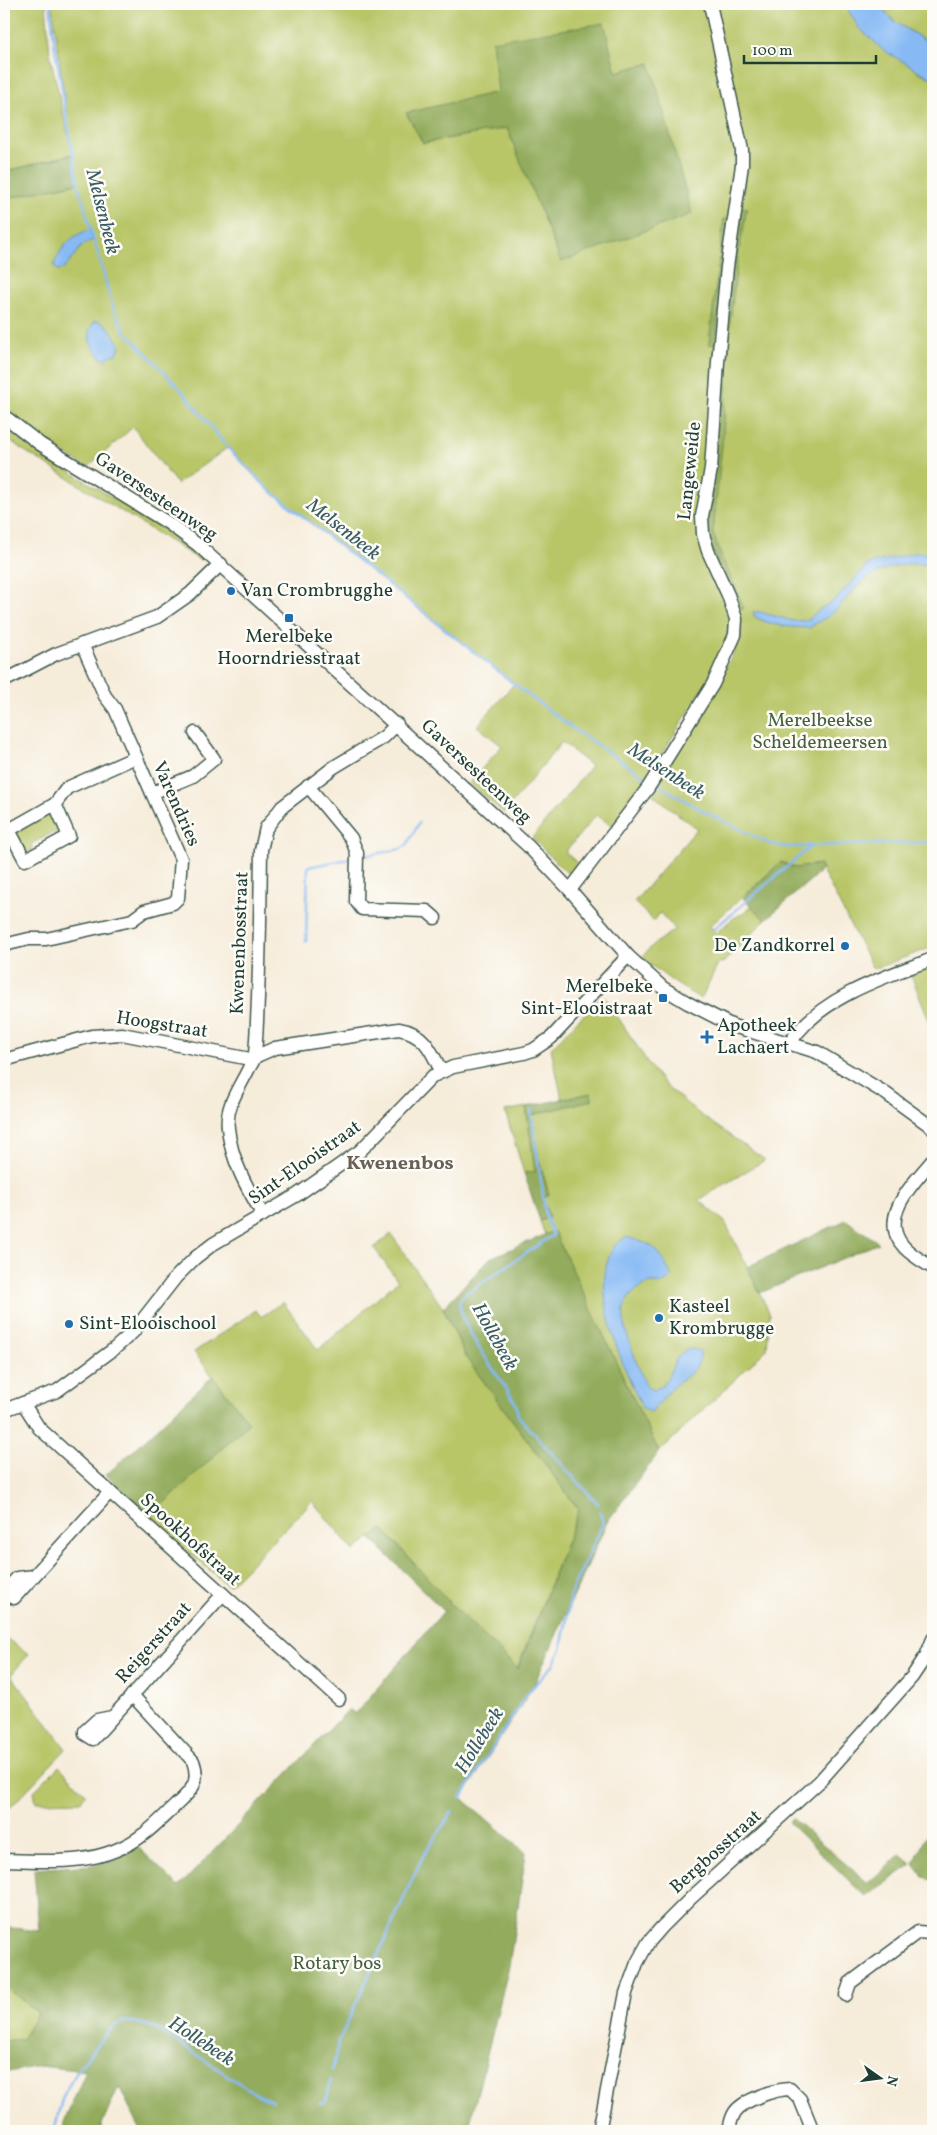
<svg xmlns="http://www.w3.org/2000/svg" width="937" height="2135" font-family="Vollkorn,serif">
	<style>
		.green { fill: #b8c668; stroke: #6c824e; fill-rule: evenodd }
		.forest { fill: #92ab5c; stroke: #587448 }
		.water { fill: #87baf5; stroke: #537c94 }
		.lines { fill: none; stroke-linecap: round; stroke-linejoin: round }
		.stream { stroke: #87baf5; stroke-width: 2.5 }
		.minor-casing { stroke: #3f574d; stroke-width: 15 }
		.minor { stroke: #fff; stroke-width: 12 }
		.poi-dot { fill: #1f6fb2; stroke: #fdfcf7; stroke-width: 2 }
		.labels { text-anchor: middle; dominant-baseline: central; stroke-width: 5; stroke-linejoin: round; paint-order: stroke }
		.street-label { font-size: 19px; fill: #1f3d34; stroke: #fdfcf7 }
		.poi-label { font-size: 19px; fill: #1f3d34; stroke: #fdfcf7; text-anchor: start }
		.park-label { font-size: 19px; fill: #455f41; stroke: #fdfcf7 }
		.water-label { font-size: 20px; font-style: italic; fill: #395c64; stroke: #fdfcf7 }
		.neighbourhood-label { font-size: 20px; font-weight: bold; fill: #696056; stroke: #fdfcf7 }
	</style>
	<rect width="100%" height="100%" fill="#fdfcf7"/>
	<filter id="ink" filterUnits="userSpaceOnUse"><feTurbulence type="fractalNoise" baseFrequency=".02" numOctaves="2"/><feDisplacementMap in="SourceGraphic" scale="10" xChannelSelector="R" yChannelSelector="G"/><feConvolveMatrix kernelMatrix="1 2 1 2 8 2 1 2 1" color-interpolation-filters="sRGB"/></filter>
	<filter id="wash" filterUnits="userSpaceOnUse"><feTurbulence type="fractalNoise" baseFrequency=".0096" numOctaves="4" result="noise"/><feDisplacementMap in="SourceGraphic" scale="20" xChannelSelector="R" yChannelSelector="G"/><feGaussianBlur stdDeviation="1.12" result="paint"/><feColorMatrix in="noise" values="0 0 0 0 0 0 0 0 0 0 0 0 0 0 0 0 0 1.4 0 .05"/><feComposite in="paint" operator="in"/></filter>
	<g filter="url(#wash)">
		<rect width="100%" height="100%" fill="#f6ecda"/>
		<g class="green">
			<path d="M 4,4 L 46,4 L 50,55 L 71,147 L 52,4 L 707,4 L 738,158 L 731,219 L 724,219 L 709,343 L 716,345 L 706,474 L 698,511 L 731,613 C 729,650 706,683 687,714 C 663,752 639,790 613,826 L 596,815 L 565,852 L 581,866 L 575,874 L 566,872 L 532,838 L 591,766 L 562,742 L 504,813 L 469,783 L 502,746 L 477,726 L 514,684 L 267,488 L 227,448 L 177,484 L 133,427 L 87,468 L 40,437 L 4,408 L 4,199 L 78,183 L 72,154 L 4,172 ZM 650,64 L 561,262 L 507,128 L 424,143 L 407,113 L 498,92 L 616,72 Z"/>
			<path d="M 715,4 L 845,4 L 859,27 L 920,73 L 933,79 L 933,947 L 873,969 L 819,864 L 796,868 L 781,862 L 710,926 L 716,933 L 731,920 L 752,907 L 765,920 L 723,963 L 719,962 L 701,999 L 675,983 L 641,958 L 653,945 L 675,929 L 660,913 L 654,921 L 634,902 L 697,829 L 652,794 L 717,684 L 737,646 L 741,632 L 706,534 L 746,163 Z"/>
			<path d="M 878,4 L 933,4 L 933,45 L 895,22 Z"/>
			<path d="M 4,427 L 30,447 L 175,536 L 202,557 L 200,560 L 20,448 L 4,435 Z"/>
			<path d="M 50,813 L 53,814 C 58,822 65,830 57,838 L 54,832 L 31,844 L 33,851 L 25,851 L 16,836 L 17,830 Z"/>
			<path d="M 933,968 L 933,1030 L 911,975 Z"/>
			<path d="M 600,998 L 606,999 L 652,1069 L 666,1086 L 698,1113 L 765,1160 L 699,1200 L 725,1222 L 770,1314 L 767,1349 L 659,1452 L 554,1232 L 545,1235 L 540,1221 L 549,1218 L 543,1198 L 549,1195 L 539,1160 L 532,1115 L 592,1100 L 591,1093 L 562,1099 L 551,1048 Z"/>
			<path d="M 526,1107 L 536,1172 L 524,1173 L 505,1111 Z"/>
			<path d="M 391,1234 L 443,1308 L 467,1359 L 579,1510 L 517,1669 L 451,1604 L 370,1538 L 354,1551 L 312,1501 L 229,1586 L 147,1519 L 249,1423 L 194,1352 L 256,1310 L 261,1317 L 283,1302 L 318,1350 L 398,1281 L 374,1248 Z"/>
			<path d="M 4,1637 L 29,1654 L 11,1675 L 66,1749 L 7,1811 L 4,1810 Z"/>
			<path d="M 59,1766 L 86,1794 L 81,1801 L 36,1802 L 34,1791 Z"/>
			<path d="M 4,1986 L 38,2013 L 22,2040 L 4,2041 Z"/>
		</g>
		<g class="forest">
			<path d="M 604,23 L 616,72 L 650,63 L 692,214 L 561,262 L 507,128 L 423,143 L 406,113 L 498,92 L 492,41 Z"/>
			<path d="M 73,154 L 78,183 L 4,199 L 4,172 Z"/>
			<path d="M 742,207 L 747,208 L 737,263 L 730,322 L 723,436 L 713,533 L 718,548 L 744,608 L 739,611 L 706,534 L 731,266 Z"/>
			<path d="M 724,219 L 731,219 L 716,345 L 709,344 Z"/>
			<path d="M 781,862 L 796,868 L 819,864 L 822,870 L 765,920 L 743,898 Z"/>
			<path d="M 591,1093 L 592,1100 L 532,1115 L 539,1160 L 549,1195 L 543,1198 L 549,1218 L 540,1221 L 524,1173 L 535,1172 L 526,1107 Z"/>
			<path d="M 846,1220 L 879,1243 L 760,1293 L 747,1267 Z"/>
			<path d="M 554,1231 L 659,1452 L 607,1522 L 534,1685 L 462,1798 L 526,1853 L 509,1966 L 468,2131 L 141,2131 L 119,2086 L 99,2131 L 63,2131 L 64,2122 L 86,2071 L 39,2066 L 4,2073 L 4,2041 L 22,2039 L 38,2013 L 4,1986 L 4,1927 L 39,1931 L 34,1869 L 93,1865 L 111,1861 L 138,1847 L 179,1887 L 349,1709 L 355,1714 L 444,1611 L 370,1538 L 383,1529 L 451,1604 L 518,1669 L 579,1510 L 467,1359 L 443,1308 L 490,1258 Z"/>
			<path d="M 213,1376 L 249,1423 L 147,1519 L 106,1475 C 143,1443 177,1409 213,1376 Z"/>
			<path d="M 792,1818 L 867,1882 L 879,1875 L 900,1854 L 912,1864 L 866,1897 L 788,1822 Z"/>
			<path d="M 933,1828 L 933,1879 L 923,1877 L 914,1863 L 926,1837 Z"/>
		</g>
		<g class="water">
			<path d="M 845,4 L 878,4 L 895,22 L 933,45 L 933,79 L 883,50 L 858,27 Z"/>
			<path d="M 90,230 L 93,240 C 78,245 74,258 64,269 L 57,270 L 54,266 C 58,249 74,233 90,230 Z"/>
			<path d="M 95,321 C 109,321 113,335 120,346 L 117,354 L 108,356 L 107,360 L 101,358 L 90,342 L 89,330 Z"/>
			<path d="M 918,552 L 933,555 L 933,566 C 907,560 876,568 857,587 C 848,595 842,605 833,613 C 826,619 817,621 810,628 C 790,627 771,627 754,616 L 753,612 L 760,612 L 793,621 L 808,620 L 819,610 L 836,599 L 868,564 Z"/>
			<path d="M 626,1237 C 658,1246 657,1247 672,1277 L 662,1284 C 652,1282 644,1283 637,1290 C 633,1293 627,1299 625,1305 C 618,1322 640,1368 646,1386 L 652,1390 C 655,1389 660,1388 663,1385 C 674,1371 676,1341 700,1351 C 702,1373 681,1377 670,1390 C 663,1398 659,1405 651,1412 L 643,1409 C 624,1370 587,1288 614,1247 C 616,1243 622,1240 626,1237 Z"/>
		</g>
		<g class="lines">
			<g class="stream">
				<path d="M 50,4 L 55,48 L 78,184 L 113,307 L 124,330 L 184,393 L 227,447 L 267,488 L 514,684 L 575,730 L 648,779"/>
				<path d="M 655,783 L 705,812 L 770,844 L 785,847 L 811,846 L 933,842"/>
				<path d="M 365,856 L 400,849 L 406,846 L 419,823"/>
				<path d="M 714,929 L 810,847"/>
				<path d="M 306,942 L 308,867 L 349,859"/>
				<path d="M 531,1110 L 546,1217 L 553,1235 L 465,1294 L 459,1301 C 462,1332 500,1376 516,1404 L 518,1416 L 598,1504"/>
				<path d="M 461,1798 L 526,1695 L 553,1665 L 561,1649 L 572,1590 L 603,1524 L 600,1511"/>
				<path d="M 332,2071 L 339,2041 L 422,1858 L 452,1812"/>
				<path d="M 321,2103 L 326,2102 L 331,2080"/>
				<path d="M 54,2131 C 57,2120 59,2108 63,2097 C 70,2081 106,2025 123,2022 C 133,2020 144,2025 154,2027 L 256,2094 L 272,2101"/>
			</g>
		</g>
	</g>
	<g filter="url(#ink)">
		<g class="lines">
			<g class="minor-casing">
				<g id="minor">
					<path d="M 4,416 L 40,444 L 168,523 L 198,545 L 528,846 L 570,890 L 628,956 L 663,988 L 688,1003 L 733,1026 L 817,1052 L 885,1093 L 933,1128"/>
					<path d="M 4,681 L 56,654 L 157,617 L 190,594 L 221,564"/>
					<path d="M 308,786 L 351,838 L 357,853 L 356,901 L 362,909 L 427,911 L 435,918"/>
					<path d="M 152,793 L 193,776 L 214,759 L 195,733"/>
					<path d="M 55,804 L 69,836 L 25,860 L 9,830 L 55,804 L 67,788 L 136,757"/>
					<path d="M 570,890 L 648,788 L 713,684 L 735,635 L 736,619 L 728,595 L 708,551 L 703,534 L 702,516 L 711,469 L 718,362 L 727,267 L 742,165 L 742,150 L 710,4"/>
					<path d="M 4,945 L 29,939 L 46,939 L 132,920 L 144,911 L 173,903 L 178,898 L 181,859 L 115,709 L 105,696 L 82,644"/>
					<path d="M 790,1043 C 818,998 886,976 933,959"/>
					<path d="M 4,1060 L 92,1036 L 122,1034 L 250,1059 L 275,1048 L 399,1029 C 424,1033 431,1050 441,1071"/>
					<path d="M 933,1160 C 914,1182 877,1218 904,1247 C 912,1256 924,1262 933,1268"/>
					<path d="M 263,1215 C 247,1188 231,1160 228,1128 C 225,1106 240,1087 249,1068 C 251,1064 255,1060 255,1055 C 260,987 260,919 261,850 L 266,828 L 282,807 L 334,767 L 384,737 L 397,724"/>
					<path d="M 23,1403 L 39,1428 L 339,1699"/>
					<path d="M 4,1410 L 57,1391 L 114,1349 L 133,1332 L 176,1277 L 195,1258 L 213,1244 L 297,1195 L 360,1151 L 433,1076 L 453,1067 L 524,1053 L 533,1050 L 551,1038 L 628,956"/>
					<path d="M 34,1576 L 17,1578 L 8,1588 L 7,1593 L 14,1598 L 110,1492"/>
					<path d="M 112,1717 L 97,1720 L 85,1731 L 85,1734 L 93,1739 L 223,1594"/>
					<path d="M 4,1860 C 53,1862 103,1866 144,1834 C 155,1826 165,1815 175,1806 C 191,1791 201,1783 193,1761 L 132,1695"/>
					<path d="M 846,1995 L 850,1983 L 918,1932 L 930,1933 L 933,1937"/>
					<path d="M 599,2131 L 626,1993 L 637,1963 L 648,1943 L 662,1927 L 691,1898 L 819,1782 L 912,1677 L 926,1656 L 933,1639"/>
					<path d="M 729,2131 C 730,2124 731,2118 735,2112 C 743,2100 776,2089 790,2089 L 800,2099 L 813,2131"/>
				</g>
			</g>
			<use href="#minor" class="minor"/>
		</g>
	</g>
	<g class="poi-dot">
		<circle cx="231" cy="591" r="5"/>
		<rect x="284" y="613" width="10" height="10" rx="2.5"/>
		<circle cx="845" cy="946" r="5"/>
		<rect x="658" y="993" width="10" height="10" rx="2.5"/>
		<path d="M704.5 1029.5h5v5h5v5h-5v5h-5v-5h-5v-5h5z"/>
		<circle cx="659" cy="1318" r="5"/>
		<circle cx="69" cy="1324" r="5"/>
	</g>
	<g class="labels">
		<g class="street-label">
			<text transform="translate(690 471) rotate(-84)">Langeweide</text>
			<text transform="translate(156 497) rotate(34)">Gaversesteenweg</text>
			<text transform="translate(476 772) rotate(43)">Gaversesteenweg</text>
			<text transform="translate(176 804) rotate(66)">Varendries</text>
			<text transform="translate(240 943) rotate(-88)">Kwenenbosstraat</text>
			<text transform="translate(162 1025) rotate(9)">Hoogstraat</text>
			<text transform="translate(305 1163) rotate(-35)">Sint-Elooistraat</text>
			<text transform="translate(190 1540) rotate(42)">Spookhofstraat</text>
			<text transform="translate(154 1643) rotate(-48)">Reigerstraat</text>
			<text transform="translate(716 1852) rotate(-42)">Bergbosstraat</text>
		</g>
		<g class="poi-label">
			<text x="241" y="591">Van Crombrugghe</text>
			<text x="289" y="637" text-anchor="middle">Merelbeke<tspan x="289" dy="22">Hoorndriesstraat</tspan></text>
			<text x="835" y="946" text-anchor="end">De Zandkorrel</text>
			<text x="653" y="987" text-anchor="end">Merelbeke<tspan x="653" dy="22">Sint-Elooistraat</tspan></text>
			<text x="717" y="1026">Apotheek<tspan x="717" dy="22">Lachaert</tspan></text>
			<text x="669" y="1307">Kasteel<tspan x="669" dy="22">Krombrugge</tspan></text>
			<text x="79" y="1324">Sint-Elooischool</text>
		</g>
		<g class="park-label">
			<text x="820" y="721">Merelbeekse<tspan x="820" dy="22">Scheldemeersen</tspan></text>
			<text x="337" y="1964">Rotary bos</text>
		</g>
		<g class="water-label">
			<text transform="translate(102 212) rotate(76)">Melsenbeek</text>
			<text transform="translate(343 530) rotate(38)">Melsenbeek</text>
			<text transform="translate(666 772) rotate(33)">Melsenbeek</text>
			<text transform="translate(494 1337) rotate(61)">Hollebeek</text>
			<text transform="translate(480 1741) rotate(-58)">Hollebeek</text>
			<text transform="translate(201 2042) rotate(33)">Hollebeek</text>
		</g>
		<g class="neighbourhood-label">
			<text x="400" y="1164">Kwenenbos</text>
		</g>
	</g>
	<rect width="937" height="2135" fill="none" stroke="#fdfcf7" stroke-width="20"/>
	<g transform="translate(880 2078) rotate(104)" stroke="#fdfcf7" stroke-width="4" paint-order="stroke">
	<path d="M0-4L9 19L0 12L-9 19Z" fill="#1f3d34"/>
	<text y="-8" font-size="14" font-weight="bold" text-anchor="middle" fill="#1f3d34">N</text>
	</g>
	<path d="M744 55v8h132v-8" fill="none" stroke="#1f3d34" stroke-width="2.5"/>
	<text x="752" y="55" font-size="15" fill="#1f3d34" stroke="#fdfcf7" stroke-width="4" paint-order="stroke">100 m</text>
</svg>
